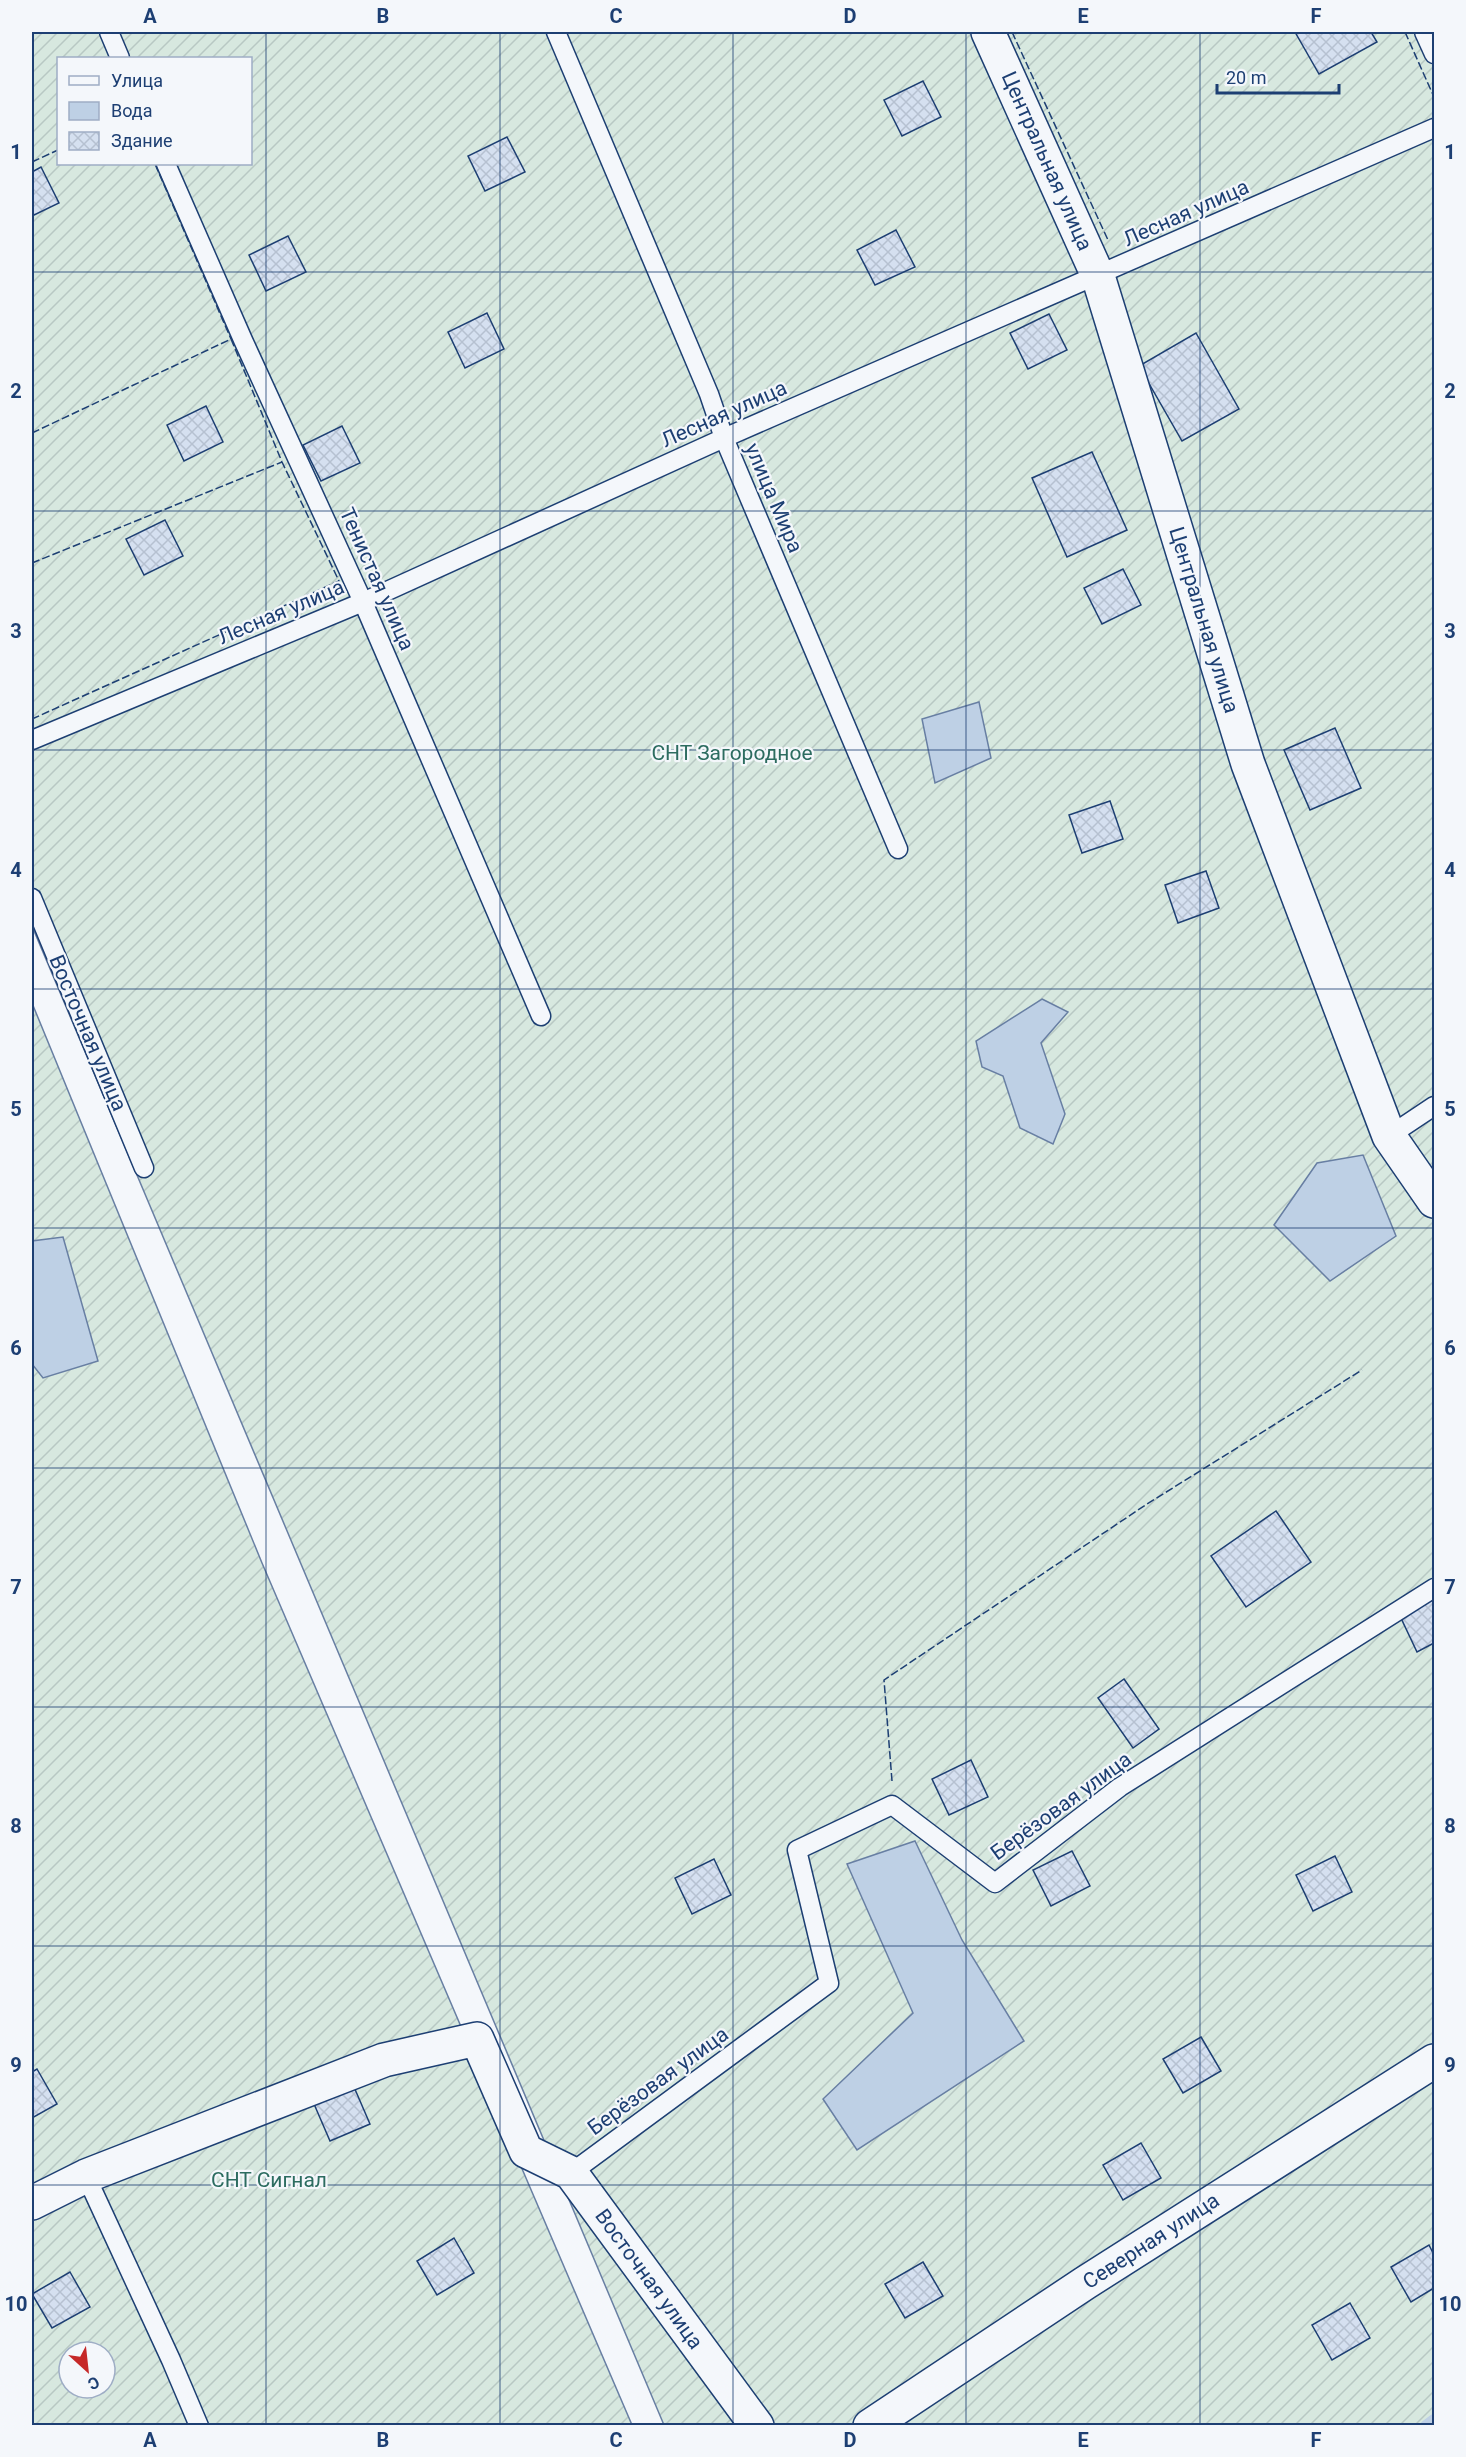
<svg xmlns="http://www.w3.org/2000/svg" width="1466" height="2457" font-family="Roboto,sans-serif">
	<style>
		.garden { fill: url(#garden-furrows); stroke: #687fa3; stroke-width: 1.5; fill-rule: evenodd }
		.water { fill: #bed0e5; stroke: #687fa3; stroke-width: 1.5 }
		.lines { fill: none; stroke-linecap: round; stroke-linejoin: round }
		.stream { stroke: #bed0e5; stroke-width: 12 }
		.building { fill: url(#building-cross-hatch); stroke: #1d3f73; stroke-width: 1.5 }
		.service-casing { stroke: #1d3f73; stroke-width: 21 }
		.minor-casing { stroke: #1d3f73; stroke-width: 36 }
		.service { stroke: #f4f7fb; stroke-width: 18 }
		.minor { stroke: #f4f7fb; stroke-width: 33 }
		.fence { stroke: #1d3f73; stroke-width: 1.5; stroke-dasharray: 8 3; stroke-linecap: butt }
		.grid { fill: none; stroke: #1d3f73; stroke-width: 1.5; stroke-opacity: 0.55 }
		.labels { text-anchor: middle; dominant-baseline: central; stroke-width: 4.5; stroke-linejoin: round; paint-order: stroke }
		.street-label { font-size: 21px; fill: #1d3f73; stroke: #f4f7fb }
		.park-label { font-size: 21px; fill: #2c6c60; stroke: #f4f7fb }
		.neatline { fill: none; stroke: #1d3f73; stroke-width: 2 }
		.grid-label { font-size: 20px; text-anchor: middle; font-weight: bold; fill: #1d3f73 }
	</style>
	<defs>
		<pattern id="garden-furrows" width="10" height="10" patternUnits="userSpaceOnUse" patternTransform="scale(1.5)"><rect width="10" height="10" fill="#d7e8df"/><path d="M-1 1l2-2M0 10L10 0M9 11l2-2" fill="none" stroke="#b8c8c3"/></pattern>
		<pattern id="building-cross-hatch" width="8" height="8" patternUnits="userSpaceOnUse" patternTransform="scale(1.5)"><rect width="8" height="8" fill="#d5e0f0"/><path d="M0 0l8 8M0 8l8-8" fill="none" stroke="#b6c1d1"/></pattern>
	</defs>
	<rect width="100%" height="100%" fill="#f4f7fb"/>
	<g class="garden">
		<path d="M 32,32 L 1434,32 L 1434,2425 L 664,2425 L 32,926 ZM 58,58 L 250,58 L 250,164 L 58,164 Z"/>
		<path d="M 32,1003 L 262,1563 L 632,2425 L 32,2425 ZM 69,2352 L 105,2352 L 105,2388 L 69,2388 Z"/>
	</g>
	<g class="water">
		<path d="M 979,702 L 991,758 L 935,783 L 922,719 Z"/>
		<path d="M 1042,999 L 1068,1012 L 1041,1043 L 1065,1114 L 1053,1144 L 1020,1128 L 1003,1076 L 982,1067 L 976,1041 Z"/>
		<path d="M 1363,1155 L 1396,1236 L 1330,1281 L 1274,1225 L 1317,1163 Z"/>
		<path d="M 63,1237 L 98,1361 L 43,1378 L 32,1364 L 32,1241 Z"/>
		<path d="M 915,1841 L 962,1940 L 1024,2041 L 857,2150 L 823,2099 L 913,2013 L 847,1864 Z"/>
	</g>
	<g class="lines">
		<path class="stream" d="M 1426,2426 L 1434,2420"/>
	</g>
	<g class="building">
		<path d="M 1295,32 L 1371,32 L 1377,42 L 1319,74 Z"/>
		<path d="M 923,81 L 941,117 L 902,136 L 884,100 Z"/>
		<path d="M 507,137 L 525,172 L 485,191 L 468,156 Z"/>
		<path d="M 41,167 L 59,203 L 32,216 L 32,172 Z"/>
		<path d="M 896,230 L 915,267 L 875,285 L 857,250 Z"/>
		<path d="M 288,236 L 306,272 L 266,291 L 249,255 Z"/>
		<path d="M 487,313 L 504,349 L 465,368 L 448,332 Z"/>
		<path d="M 1049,314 L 1067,350 L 1028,369 L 1010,333 Z"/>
		<path d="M 1196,333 L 1239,409 L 1182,441 L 1139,366 Z"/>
		<path d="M 206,406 L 223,442 L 184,461 L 167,425 Z"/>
		<path d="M 342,426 L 360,463 L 321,481 L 303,445 Z"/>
		<path d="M 1092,452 L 1127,530 L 1067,557 L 1032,478 Z"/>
		<path d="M 165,520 L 183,556 L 144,575 L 126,539 Z"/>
		<path d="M 1123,569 L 1141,605 L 1102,624 L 1084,588 Z"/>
		<path d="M 1335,728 L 1361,788 L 1310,810 L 1284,750 Z"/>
		<path d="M 1110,801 L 1123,839 L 1082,853 L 1069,815 Z"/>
		<path d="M 1206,871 L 1219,908 L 1178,923 L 1165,885 Z"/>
		<path d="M 1276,1511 L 1311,1562 L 1246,1607 L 1211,1556 Z"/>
		<path d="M 1434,1599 L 1434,1643 L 1417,1652 L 1400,1616 Z"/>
		<path d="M 1124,1679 L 1159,1729 L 1133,1748 L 1098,1698 Z"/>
		<path d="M 971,1760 L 988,1797 L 949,1815 L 932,1779 Z"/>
		<path d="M 1072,1851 L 1090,1886 L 1051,1906 L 1033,1870 Z"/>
		<path d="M 1335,1856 L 1352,1892 L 1313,1911 L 1296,1875 Z"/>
		<path d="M 714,1859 L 731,1895 L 692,1914 L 675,1878 Z"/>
		<path d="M 1201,2037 L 1221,2071 L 1183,2093 L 1163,2059 Z"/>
		<path d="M 37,2069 L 57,2104 L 32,2118 L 32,2072 Z"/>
		<path d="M 354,2087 L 370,2124 L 330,2141 L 314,2104 Z"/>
		<path d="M 1141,2143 L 1161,2178 L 1123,2200 L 1103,2165 Z"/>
		<path d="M 454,2238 L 474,2273 L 437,2295 L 417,2261 Z"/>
		<path d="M 1429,2245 L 1434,2255 L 1434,2288 L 1411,2302 L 1391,2267 Z"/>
		<path d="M 923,2262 L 943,2296 L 905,2318 L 885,2284 Z"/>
		<path d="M 70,2272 L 90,2307 L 52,2328 L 32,2294 Z"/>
		<path d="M 1350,2303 L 1370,2338 L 1332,2360 L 1312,2325 Z"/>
	</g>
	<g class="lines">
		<g class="service-casing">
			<g id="service">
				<path d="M 109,32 L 120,58"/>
				<path d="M 556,32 L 709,394 L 724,438 L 898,849"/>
				<path d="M 1424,32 L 1434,54"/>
				<path d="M 166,164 L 243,340 L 363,602 L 541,1016"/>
				<path d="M 32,740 L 363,602 L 724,438 L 1434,128"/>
				<path d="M 32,898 L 144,1168"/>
				<path d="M 1389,1136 L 1434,1106"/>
				<path d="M 571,2173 L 829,1983 L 797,1850 L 892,1805 L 995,1883 L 1120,1787 L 1434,1588"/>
				<path d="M 86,2176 L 171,2360 L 199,2426"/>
			</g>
		</g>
		<g class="minor-casing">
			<g id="minor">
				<path d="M 988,32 L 1098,276 L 1248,764 L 1389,1136 L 1434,1201"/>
				<path d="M 32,2203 L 86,2176 L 384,2060 L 477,2039 L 526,2151 L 571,2173 L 757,2426"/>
				<path d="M 870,2426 L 1085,2283 L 1434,2061"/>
			</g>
		</g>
		<use href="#service" class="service"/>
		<use href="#minor" class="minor"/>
		<g class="fence">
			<path d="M 1012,32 L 1108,240"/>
			<path d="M 1405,32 L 1434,97"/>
			<path d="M 32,162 L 58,150"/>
			<path d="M 155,164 L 231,339"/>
			<path d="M 32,433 L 231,339 L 282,462 L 339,581 L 32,719"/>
			<path d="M 32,563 L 282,462"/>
			<path d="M 892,1781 L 884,1680 L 1147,1504 L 1362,1370"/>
		</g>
	</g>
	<path class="grid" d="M 266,32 L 266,2426M 500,32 L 500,2426M 733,32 L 733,2426M 966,32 L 966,2426M 1200,32 L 1200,2426M 32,272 L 1434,272M 32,511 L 1434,511M 32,750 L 1434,750M 32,989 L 1434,989M 32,1228 L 1434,1228M 32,1468 L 1434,1468M 32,1707 L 1434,1707M 32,1946 L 1434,1946M 32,2185 L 1434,2185"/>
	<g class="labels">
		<g class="street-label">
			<text transform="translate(1047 161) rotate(66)">Центральная улица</text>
			<text transform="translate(1186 213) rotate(-24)">Лесная улица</text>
			<text transform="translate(724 414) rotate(-24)">Лесная улица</text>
			<text transform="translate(774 498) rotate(67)">улица Мира</text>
			<text transform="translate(377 579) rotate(66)">Тенистая улица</text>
			<text transform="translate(281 612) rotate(-23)">Лесная улица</text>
			<text transform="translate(1204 620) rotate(73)">Центральная улица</text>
			<text transform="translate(88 1033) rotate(67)">Восточная улица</text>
			<text transform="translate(1061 1806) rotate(-36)">Берёзовая улица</text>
			<text transform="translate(658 2081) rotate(-36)">Берёзовая улица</text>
			<text transform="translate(1151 2241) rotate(-33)">Северная улица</text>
			<text transform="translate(649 2279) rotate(54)">Восточная улица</text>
		</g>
		<g class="park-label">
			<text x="732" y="753">СНТ Загородное</text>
			<text x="269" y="2180">СНТ Сигнал</text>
		</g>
	</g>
	<rect width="1466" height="2457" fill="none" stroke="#f4f7fb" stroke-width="66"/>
	<rect x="57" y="57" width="195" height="108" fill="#f4f7fb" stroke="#9eadc5" stroke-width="1.5"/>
	<rect x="69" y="76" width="30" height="9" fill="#f4f7fb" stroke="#9eadc5" stroke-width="1.5"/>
	<text x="111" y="87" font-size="18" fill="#1d3f73">Улица</text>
	<rect x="69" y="102" width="30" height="18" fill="#bed0e5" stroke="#9eadc5" stroke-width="1.5"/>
	<text x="111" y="117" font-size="18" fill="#1d3f73">Вода</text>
	<rect x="69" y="132" width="30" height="18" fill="url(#building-cross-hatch)" stroke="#9eadc5" stroke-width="1.5"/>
	<text x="111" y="147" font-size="18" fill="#1d3f73">Здание</text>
	<g transform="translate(87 2370) rotate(153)"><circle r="28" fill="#f4f7fb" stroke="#9eadc5" stroke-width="1.5"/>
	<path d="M0-4.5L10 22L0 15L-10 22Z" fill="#c62828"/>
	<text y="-9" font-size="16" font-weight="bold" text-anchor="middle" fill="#1d3f73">С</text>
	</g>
	<path d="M1217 84v9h122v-9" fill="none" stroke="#1d3f73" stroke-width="3"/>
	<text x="1226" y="84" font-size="18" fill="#1d3f73" stroke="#f4f7fb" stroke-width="4.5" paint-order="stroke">20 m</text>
	<rect x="33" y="33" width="1400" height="2391" class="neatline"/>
	<g class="grid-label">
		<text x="150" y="23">A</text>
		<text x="383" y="23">B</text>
		<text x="616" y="23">C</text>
		<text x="850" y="23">D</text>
		<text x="1083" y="23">E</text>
		<text x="1316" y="23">F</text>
		<text x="16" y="159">1</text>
		<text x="1450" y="159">1</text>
		<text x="16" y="398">2</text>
		<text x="1450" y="398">2</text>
		<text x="16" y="638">3</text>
		<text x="1450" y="638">3</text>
		<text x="16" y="877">4</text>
		<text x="1450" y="877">4</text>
		<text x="16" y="1116">5</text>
		<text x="1450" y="1116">5</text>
		<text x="16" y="1355">6</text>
		<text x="1450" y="1355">6</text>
		<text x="16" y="1594">7</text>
		<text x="1450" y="1594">7</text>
		<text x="16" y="1833">8</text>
		<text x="1450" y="1833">8</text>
		<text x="16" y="2072">9</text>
		<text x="1450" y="2072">9</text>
		<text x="16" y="2311">10</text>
		<text x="1450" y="2311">10</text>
		<text x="150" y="2447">A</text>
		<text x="383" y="2447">B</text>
		<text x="616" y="2447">C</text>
		<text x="850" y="2447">D</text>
		<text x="1083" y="2447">E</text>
		<text x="1316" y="2447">F</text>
	</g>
</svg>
